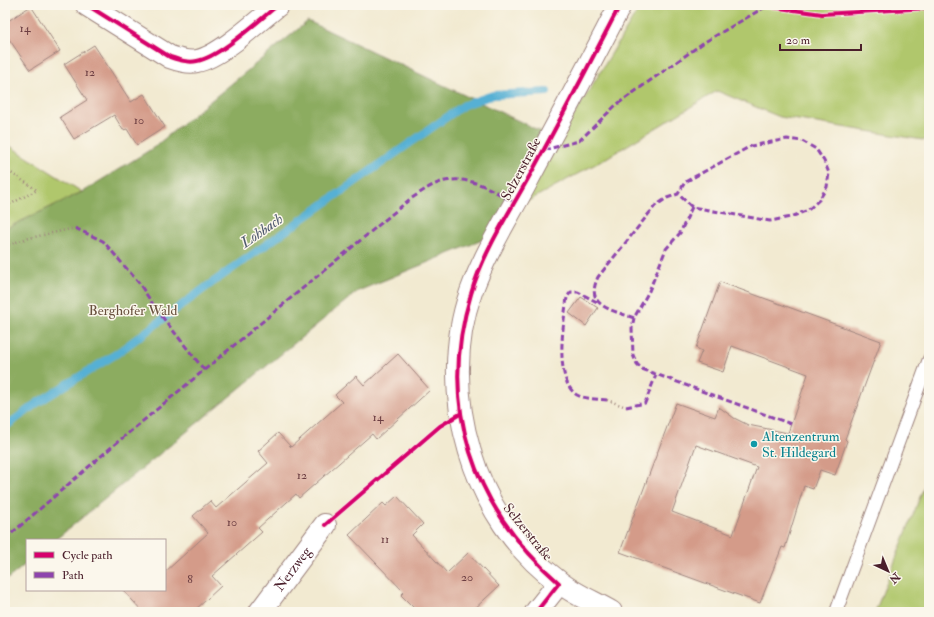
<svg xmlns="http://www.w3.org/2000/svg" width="934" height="617" font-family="'IM FELL Double Pica',serif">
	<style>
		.green { fill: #b0c76c; stroke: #7d734c }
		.forest { fill: #8cac60; stroke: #6b6646 }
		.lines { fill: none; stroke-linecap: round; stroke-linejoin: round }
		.stream { stroke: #57b0d4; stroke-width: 8 }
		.building { fill: #d49b89; fill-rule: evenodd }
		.service-casing { stroke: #9e847e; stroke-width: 14 }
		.minor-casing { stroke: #9e847e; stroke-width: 24 }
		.path { stroke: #9e847e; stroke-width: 2.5; stroke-dasharray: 1 3; stroke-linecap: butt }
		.service { stroke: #fff; stroke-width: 12 }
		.minor { stroke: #fff; stroke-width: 22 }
		.quiet { stroke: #8e44ad; stroke-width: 3; stroke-dasharray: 6 3; stroke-linecap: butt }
		.cycleway-casing { stroke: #fbf7ec; stroke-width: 6 }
		.cycleway { stroke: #d6006c; stroke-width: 4 }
		.culture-dot { fill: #0f9aa8; stroke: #fbf7ec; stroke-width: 1.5 }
		.labels { text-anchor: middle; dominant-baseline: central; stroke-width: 3; stroke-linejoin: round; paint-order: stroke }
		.number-label { font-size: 12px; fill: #6c3e42 }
		.street-label { font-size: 14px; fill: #4a1f2b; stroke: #fbf7ec }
		.park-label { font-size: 14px; fill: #69513e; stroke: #fbf7ec }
		.culture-label { font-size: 14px; fill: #0d838f; stroke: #fbf7ec; text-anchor: start }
		.water-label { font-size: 15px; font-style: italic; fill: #4f596f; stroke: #fbf7ec }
	</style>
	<rect width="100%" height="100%" fill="#fbf7ec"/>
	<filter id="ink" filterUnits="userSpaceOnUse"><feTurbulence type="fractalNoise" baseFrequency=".025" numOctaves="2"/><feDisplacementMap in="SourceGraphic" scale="8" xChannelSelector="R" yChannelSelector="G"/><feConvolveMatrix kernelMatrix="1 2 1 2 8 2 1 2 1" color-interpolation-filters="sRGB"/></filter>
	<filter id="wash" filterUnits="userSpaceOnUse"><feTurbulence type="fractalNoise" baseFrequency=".012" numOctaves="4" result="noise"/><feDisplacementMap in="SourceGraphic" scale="16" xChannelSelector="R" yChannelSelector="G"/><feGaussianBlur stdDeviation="0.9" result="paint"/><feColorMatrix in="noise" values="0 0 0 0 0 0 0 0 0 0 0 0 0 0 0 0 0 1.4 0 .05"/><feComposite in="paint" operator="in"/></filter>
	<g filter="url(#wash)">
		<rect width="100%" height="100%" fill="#f2ead1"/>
		<g class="green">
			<path d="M 641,5 L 929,5 L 929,141 L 780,117 L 717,91 L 603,160 L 519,206 Z"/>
			<path d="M 5,143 L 82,192 L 5,229 Z"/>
			<path d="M 929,474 L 929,612 L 875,612 Z"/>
		</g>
		<path class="forest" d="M 308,21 L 542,132 L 492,236 L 358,291 L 55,540 L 27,540 L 27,563 L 5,581 L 5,229 L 82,192 L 153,148 Z"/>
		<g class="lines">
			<path class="stream" d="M 5,427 L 37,403 L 116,354 L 209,285 L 464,105 L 493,95 L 547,92"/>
		</g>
		<g id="blocks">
			<g class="building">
				<path d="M 31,6 L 60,51 L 30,70 L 5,33 L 5,23 Z"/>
				<path d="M 94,45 L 131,102 L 144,94 L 165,127 L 137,145 L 127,129 L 123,130 L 114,115 L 74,139 L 60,117 L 87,100 L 64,64 Z"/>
				<path d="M 720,282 L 881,341 L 845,439 L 847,441 L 835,475 L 820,470 L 813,489 L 804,486 L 785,548 L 782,547 L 760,603 L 620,552 L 676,403 L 715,417 L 719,407 L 734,418 L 748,425 L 788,433 L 808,374 L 732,346 L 723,372 L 697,363 L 702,351 L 696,348 ZM 696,445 L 757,467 L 733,535 L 672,512 Z"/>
				<path d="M 581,297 L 598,308 L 586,326 L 569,313 Z"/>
				<path d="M 398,354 L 430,390 L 376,439 L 372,434 L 299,498 L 296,494 L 258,528 L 262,532 L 212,576 L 221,586 L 193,612 L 143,612 L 123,590 L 165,590 L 165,572 L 208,533 L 193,516 L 210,501 L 216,508 L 268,463 L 258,451 L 278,433 L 291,447 L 342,402 L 335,395 L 356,376 L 364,385 Z"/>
				<path d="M 397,496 L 423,524 L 412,535 L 447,573 L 468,553 L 499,586 L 471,612 L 418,612 L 401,595 L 404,592 L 349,535 L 383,503 L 386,506 Z"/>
			</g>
		</g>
	</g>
	<g filter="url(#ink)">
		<use href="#blocks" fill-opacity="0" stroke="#9e847e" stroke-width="1"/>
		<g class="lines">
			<g class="service-casing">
				<path id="service" d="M 836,612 L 929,359"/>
			</g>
			<g class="minor-casing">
				<g id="minor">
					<path d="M 87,5 L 170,57 C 179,60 188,63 197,61 C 220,57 259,20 278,5"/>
					<path id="s1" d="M 260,612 L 325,525"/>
					<path d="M 536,612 L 559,583"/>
					<path d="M 611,612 C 594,602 574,594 559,582 C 473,520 436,391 471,292 C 485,253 508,217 527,181 C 558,123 590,64 620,5"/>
				</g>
			</g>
			<g class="path">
				<path d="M 5,169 L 37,190 L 5,207"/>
				<path d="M 5,246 L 25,239 L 75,228"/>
				<path d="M 607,400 L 626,407"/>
			</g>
			<use href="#service" class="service"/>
			<use href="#minor" class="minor"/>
			<g class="quiet">
				<path d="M 544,150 L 579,141 L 616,105 L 703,43 L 765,7"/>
				<path d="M 692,207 L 680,233 L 666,249 L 649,291 L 634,318 L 632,328 L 633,355 L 637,364 L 642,369 L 791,424"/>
				<path d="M 75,228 L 103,241 L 139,283 L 156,309 L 205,371"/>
				<path d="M 597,302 L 578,292 L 571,292 L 567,297 C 564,321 553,380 577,395 C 585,399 598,399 607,400"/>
				<path d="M 634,318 C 612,310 584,306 598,277 L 655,206 L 667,198 L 678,194 L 685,182 L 751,146 L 787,139 L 802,141 L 816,149 L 824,161 L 829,173 L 827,187 L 819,200 L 808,210 L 791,217 L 770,221 L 692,207 L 678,194"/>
				<path d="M 626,407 L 645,403 L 656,375"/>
				<path d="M 5,539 L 114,445 L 409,200 C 417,195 425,189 433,185 C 463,171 490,188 515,203"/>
			</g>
			<g class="cycleway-casing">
				<g id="cycleway">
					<path d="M 87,5 L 170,57 C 179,60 188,63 197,61 C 220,57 259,20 278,5"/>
					<path d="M 758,5 L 822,14 L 929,8"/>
					<path d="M 325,525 L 440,426 L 460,414"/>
					<path d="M 536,612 L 559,583 C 473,508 437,405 471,294 C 483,251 514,205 535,166 C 564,113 592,59 620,5"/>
				</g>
			</g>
			<use href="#cycleway" class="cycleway"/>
		</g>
	</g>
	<circle class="culture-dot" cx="754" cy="444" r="4"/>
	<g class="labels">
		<g class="number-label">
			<text x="25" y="28">14</text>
			<text x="90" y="72">12</text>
			<text x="139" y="120">10</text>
			<text x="378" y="417">14</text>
			<text x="302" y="475">12</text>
			<text x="232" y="522">10</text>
			<text x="385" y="539">11</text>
			<text x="467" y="577">20</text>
			<text x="190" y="579">8</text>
		</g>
		<g class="street-label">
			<text transform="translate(521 169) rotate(-62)">Selzerstraße</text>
			<text transform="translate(528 532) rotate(51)">Selzerstraße</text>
			<text stroke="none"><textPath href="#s1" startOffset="54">Nerzweg</textPath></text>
		</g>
		<g class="park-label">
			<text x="133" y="310">Berghofer Wald</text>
		</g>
		<g class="culture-label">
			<text x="762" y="436">Altenzentrum<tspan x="762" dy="16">St. Hildegard</tspan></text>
		</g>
		<g class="water-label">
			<text transform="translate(262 231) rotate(-35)">Lohbach</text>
		</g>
	</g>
	<rect width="934" height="617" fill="none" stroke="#fbf7ec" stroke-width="20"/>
	<rect x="26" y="539" width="140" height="52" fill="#fbf7ec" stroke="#b4a19f"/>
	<rect x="34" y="552" width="20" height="6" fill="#d6006c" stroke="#b4a19f"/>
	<text x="62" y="559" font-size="12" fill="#4a1f2b">Cycle path</text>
	<rect x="34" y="572" width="20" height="6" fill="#8e44ad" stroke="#b4a19f"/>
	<text x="62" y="579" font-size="12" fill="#4a1f2b">Path</text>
	<g transform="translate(888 571) rotate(136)" stroke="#fbf7ec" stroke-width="3" paint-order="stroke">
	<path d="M0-3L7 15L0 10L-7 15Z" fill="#4a1f2b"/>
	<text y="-6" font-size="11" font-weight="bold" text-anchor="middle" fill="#4a1f2b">N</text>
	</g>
	<path d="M780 44v6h81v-6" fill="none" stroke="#4a1f2b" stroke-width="2"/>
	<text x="786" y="44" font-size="12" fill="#4a1f2b" stroke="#fbf7ec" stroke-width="3" paint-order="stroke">20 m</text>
</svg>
